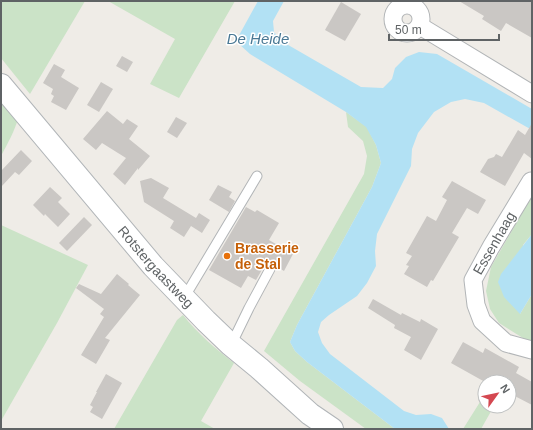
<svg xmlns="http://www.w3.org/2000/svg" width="533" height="430" font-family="Arial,sans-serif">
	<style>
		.green { fill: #cbe3c7 }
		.water { fill: #b2e1f4 }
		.building { fill: #cac7c4 }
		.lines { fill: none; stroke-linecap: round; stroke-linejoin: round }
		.lane-casing { stroke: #b2b5b7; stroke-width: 11 }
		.street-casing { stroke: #b2b5b7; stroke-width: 19 }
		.secondary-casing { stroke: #b1b5b8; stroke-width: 24 }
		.lane { stroke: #fff; stroke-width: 9 }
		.street { stroke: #fff; stroke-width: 17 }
		.secondary { stroke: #fff; stroke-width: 22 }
		.food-dot { fill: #e8710a; stroke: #fff; stroke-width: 1.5 }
		.labels { text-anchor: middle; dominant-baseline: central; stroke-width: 3; stroke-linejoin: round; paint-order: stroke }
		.street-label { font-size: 14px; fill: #5f6365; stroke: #fff }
		.food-label { font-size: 14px; font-weight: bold; fill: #c56008; stroke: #fff; text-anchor: start }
		.water-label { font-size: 15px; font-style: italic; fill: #497894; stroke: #fff }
	</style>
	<rect width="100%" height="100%" fill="#efece7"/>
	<g class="green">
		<path d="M 1,1 L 85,1 L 30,94 L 1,58 Z"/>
		<path d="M 108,1 L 235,1 L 179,98 L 150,84 L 175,39 Z"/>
		<path d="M 1,94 L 19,116 C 15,130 8,143 1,156 Z"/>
		<path d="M 346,112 L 367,127 L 376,145 L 381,163 L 372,187 L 297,325 L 290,342 L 295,351 L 307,362 L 395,429 L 366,429 L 300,381 L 264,351 L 364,174 L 367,156 L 363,141 L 348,127 Z"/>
		<path d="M 532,196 L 532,234 L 523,245 L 520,314 L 532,294 L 532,340 L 531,343 L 499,323 L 490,309 L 486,291 L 491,267 Z"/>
		<path d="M 1,225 L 88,265 L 57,323 L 1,421 Z"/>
		<path d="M 183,315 C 198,334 216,349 234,363 L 201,421 L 215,429 L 114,429 L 177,320 Z"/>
		<path d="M 485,394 L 485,406 L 494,406 L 481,429 L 463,429 Z"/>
	</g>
	<g class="water">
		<path d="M 258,1 L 284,1 L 273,21 L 274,32 L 283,42 L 361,87 L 383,88 L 392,79 L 395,68 L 406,57 L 419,52 L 437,54 L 532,109 L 532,130 L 484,103 L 465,99 L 451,102 L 434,112 L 418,133 L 412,149 L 411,166 L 377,234 L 375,251 L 376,266 L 367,283 L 357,296 L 329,315 L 321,322 L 318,332 L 322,343 L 330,354 L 404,411 L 416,415 L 431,414 L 442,418 L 449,429 L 395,429 L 307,362 L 295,351 L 290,342 L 297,325 L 372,187 L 381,163 L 376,145 L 366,127 L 346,112 L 250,54 L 239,44 L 237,39 Z"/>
		<path d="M 532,234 L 532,294 L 520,314 L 504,297 L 498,282 L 501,274 Z"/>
	</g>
	<g class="building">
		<path d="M 459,1 L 532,1 L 532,38 L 506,23 L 501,31 L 482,19 L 484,16 Z"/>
		<path d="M 341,2 L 361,14 L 345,41 L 325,30 Z"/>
		<path d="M 122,56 L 133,62 L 127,72 L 116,66 Z"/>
		<path d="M 54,64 L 65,70 L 61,77 L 79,88 L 66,110 L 51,102 L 54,96 L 51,94 L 53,89 L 43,83 Z"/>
		<path d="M 101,82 L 113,89 L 99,112 L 87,105 Z"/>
		<path d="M 107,111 L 123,124 L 127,119 L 138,126 L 129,139 L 150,156 L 138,170 L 138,168 L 125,185 L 113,174 L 126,158 L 102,143 L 96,150 L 83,139 Z"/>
		<path d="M 176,117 L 187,123 L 177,138 L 167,132 Z"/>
		<path d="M 532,123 L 532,159 L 524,153 L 505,186 L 480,172 L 488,159 L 494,157 L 496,154 L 502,157 L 518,130 L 525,135 Z"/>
		<path d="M 21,150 L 32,161 L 19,175 L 15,172 L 1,187 L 1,171 Z"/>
		<path d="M 151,178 L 169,188 L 163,198 L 196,218 L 199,213 L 210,220 L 202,233 L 191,226 L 184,237 L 170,228 L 174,221 L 144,202 L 140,181 Z"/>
		<path d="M 452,181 L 486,200 L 478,214 L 467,208 L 452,233 L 459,237 L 433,281 L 431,280 L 427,287 L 404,274 L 409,266 L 406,265 L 412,256 L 406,253 L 427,216 L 436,221 L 447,200 L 442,197 Z"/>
		<path d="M 218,185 L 232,192 L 229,197 L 235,201 L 229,212 L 209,200 Z"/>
		<path d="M 50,187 L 62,198 L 58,202 L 70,214 L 58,227 L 45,214 L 44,216 L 33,205 Z"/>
		<path d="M 246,207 L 255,212 L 257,210 L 279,223 L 269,240 L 293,254 L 284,271 L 267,261 L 256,280 L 248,276 L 241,288 L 209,270 Z"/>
		<path d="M 84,217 L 92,225 L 67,251 L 59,243 Z"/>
		<path d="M 117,274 L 129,284 L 128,285 L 140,295 L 105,338 L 110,340 L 96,364 L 81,355 L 104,317 L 100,314 L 104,309 L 76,288 L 79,284 L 101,294 Z"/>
		<path d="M 373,299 L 401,315 L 402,313 L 420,322 L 421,319 L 438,329 L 421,360 L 404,350 L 411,337 L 394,328 L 395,325 L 368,308 Z"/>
		<path d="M 463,342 L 483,353 L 485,348 L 519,367 L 516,373 L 532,382 L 532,405 L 509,393 L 509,382 L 485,382 L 451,363 Z"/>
		<path d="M 106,374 L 122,383 L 102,419 L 90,412 L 93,407 L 90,405 L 97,392 L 96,392 Z"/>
	</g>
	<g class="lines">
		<g class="lane-casing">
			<g id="lane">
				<path d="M 184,298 L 257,176"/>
				<path d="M 231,345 L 249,308 L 270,269"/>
			</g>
		</g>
		<g class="street-casing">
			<g id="street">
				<circle cx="407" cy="19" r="14"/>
				<path d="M 420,26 L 532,94"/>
				<path d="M 531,181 L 491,247 L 473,280 L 476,305 L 482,321 L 506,343 L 532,350"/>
			</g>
		</g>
		<g class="secondary-casing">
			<g id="secondary">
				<path id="s1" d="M 1,85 L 153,266 L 206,321 L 231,345 L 259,368 L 310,414 L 332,429"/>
			</g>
		</g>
		<use href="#lane" class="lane"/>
		<use href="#street" class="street"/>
		<use href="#secondary" class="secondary"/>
	</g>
	<circle class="food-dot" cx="227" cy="256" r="4"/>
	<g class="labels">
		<g class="street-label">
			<text transform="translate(494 243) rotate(-60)">Essenhaag</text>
			<text stroke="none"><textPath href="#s1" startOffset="239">Rotstergaastweg</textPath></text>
		</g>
		<g class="food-label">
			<text x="235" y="248">Brasserie<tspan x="235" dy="16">de Stal</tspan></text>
		</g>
		<g class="water-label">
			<text x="258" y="38">De Heide</text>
		</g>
	</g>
	<rect width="533" height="430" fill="none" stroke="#5f6365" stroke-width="4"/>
	<g transform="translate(497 394) rotate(57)"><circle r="19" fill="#ffffff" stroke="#bfc1c1"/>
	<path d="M0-3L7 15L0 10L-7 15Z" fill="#d44851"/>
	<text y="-6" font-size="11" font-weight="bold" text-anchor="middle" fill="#5f6365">N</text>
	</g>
	<path d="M389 34v6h110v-6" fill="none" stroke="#5f6365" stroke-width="2"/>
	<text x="395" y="34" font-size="12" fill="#5f6365" stroke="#ffffff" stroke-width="3" paint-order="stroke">50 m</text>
</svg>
